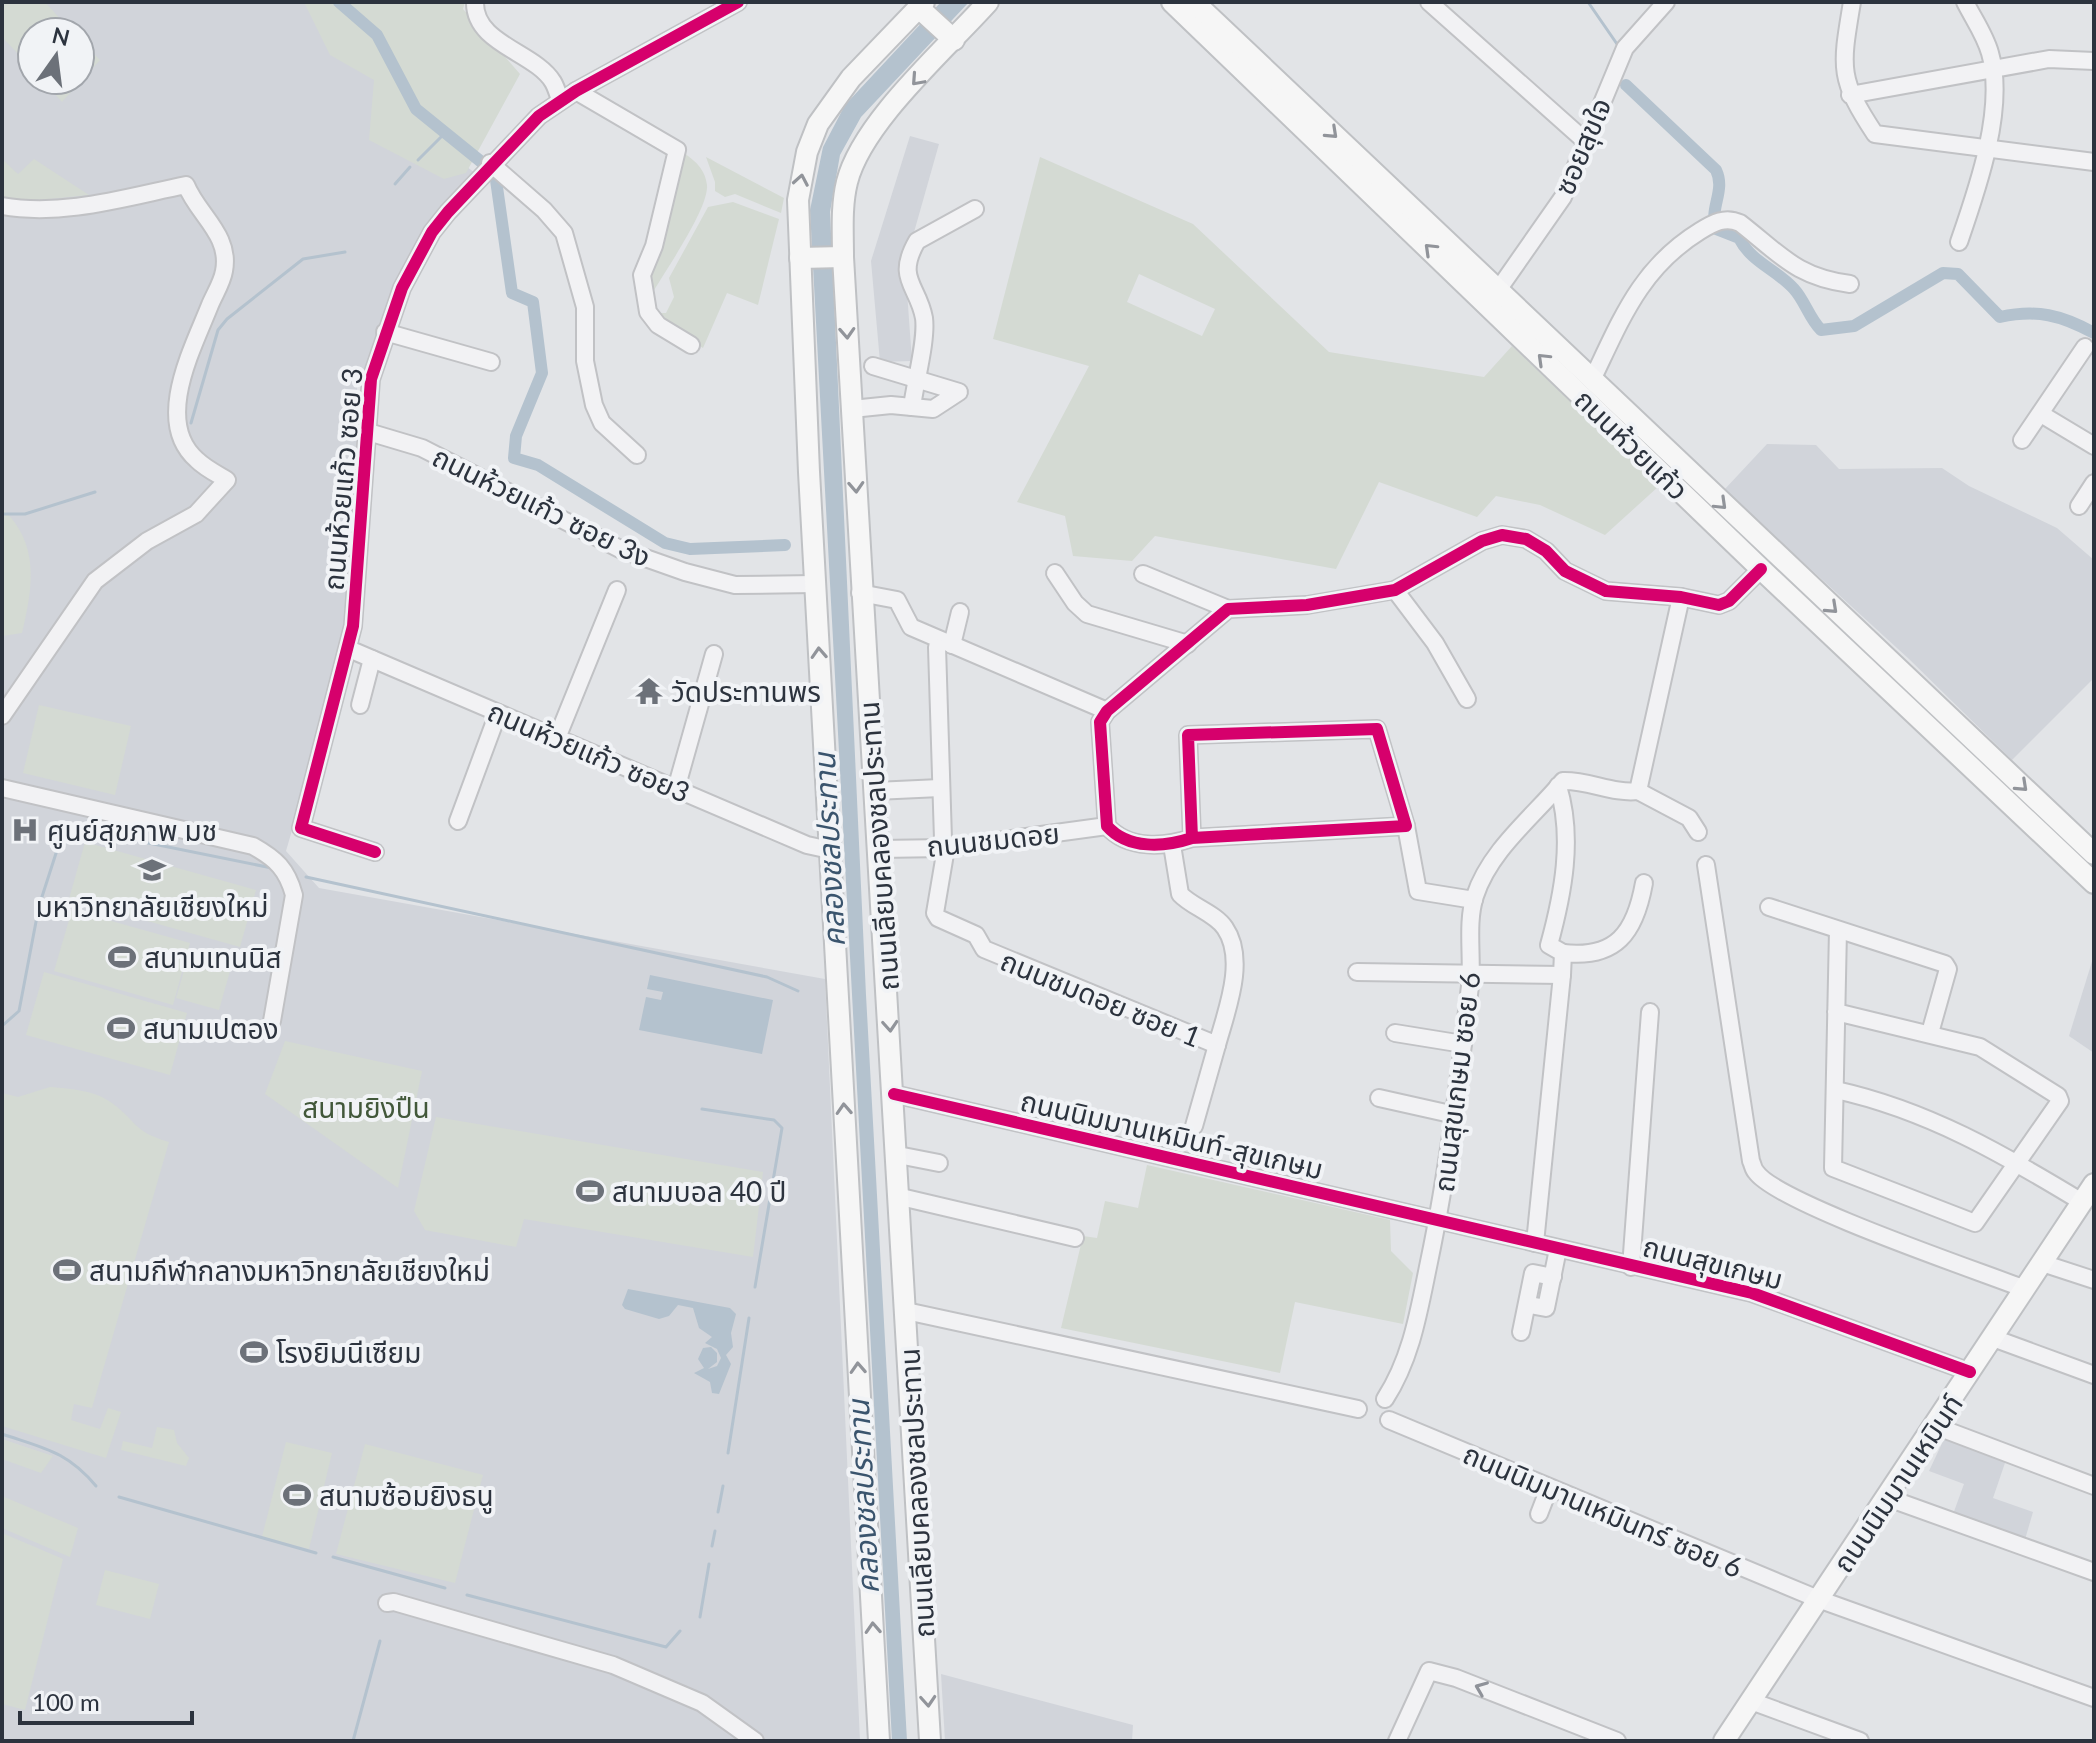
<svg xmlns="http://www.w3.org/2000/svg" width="2096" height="1743" font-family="Lato,'Noto Sans Thai',sans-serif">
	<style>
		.built { fill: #d1d4da; fill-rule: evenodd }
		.green { fill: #d4dad3; fill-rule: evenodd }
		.water { fill: #b4c2ce }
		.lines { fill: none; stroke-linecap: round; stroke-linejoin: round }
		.stream { stroke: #b4c2ce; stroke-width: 3 }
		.canal { stroke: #b4c2ce; stroke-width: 12 }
		.minor-casing { stroke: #c1c2c5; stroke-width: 20 }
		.major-casing { stroke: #bfc1c4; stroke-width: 24 }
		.minor { stroke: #f2f2f4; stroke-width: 16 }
		.major { stroke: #f6f6f6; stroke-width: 20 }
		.cycleway-casing { stroke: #f1f3f6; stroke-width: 17 }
		.cycleway { stroke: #d6006c; stroke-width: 12 }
		.oneway { stroke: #91949a }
		.oneway2 { stroke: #8f9299 }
		.labels { text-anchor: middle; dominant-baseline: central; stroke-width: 8; stroke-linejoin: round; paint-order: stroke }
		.street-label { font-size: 28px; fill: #2c333e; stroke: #f1f3f6 }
		.poi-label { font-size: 28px; fill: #2c333e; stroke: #f1f3f6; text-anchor: start }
		.park-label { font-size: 28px; fill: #42583a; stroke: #f1f3f6 }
		.water-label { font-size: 30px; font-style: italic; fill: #3a546d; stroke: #f1f3f6 }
	</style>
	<rect width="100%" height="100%" fill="#e2e4e7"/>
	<g class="built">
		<path d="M 2,2 L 337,2 L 400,113 L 476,174 L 434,217 L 357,387 L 359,477 L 346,644 L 286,851 L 319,888 L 825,979 L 860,1741 L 2,1741 ZM 32,32 L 80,32 L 80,80 L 32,80 Z"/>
		<path d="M 910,136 L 939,144 L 905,264 L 912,361 L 880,362 L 871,261 Z"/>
		<path d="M 1767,444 L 1816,445 L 1839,469 L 1942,468 L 1969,486 L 2057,528 L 2094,560 L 2094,678 L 2012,760 L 1909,659 L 1724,490 Z"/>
		<path d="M 2094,955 L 2094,1053 L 2069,1036 Z"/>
		<path d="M 1945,1437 L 2006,1460 L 1993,1498 L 2033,1512 L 2024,1543 L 1952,1517 L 1964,1484 L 1929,1471 Z"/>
		<path d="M 941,1674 L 1133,1725 L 1132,1741 L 945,1741 Z"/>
	</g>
	<g class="green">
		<path d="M 2,2 L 45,2 L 72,32 L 32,32 L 32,69 L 4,39 Z"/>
		<path d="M 304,2 L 465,2 L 463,9 L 520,74 L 466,173 L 444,179 L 369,140 L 374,80 L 330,55 Z"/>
		<path d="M 80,40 L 100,60 L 62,102 L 42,80 L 80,80 Z"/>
		<path d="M 681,151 C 694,160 705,168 707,185 C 709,209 663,274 650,297 L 647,267 Z"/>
		<path d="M 706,157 L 784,198 L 781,213 L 735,194 L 725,197 L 715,191 L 715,182 Z"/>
		<path d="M 1040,157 L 1193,224 L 1329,352 L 1484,377 L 1512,346 L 1659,486 L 1605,535 L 1540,505 L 1496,496 L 1477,517 L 1379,482 L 1336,569 L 1155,536 L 1132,561 L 1073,556 L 1065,516 L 1017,502 L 1089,366 L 993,339 ZM 1139,274 L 1215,309 L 1202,336 L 1127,302 Z"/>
		<path d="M 2,159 L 18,174 L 34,159 L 89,195 L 29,201 L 2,198 Z"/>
		<path d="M 733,202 L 779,219 L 758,305 L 727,293 L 703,348 L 660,322 L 654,313 L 666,313 L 674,297 L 669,278 L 708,207 Z"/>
		<path d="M 2,508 C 40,544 33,586 22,633 L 2,636 Z"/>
		<path d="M 39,705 L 131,726 L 115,795 L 23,773 Z"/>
		<path d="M 85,842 L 256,890 L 240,947 L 69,899 Z"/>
		<path d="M 72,910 L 190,943 L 173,1005 L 54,971 Z"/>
		<path d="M 189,953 L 232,964 L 219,1010 L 176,998 Z"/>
		<path d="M 44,972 L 187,1013 L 170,1075 L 26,1035 Z"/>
		<path d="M 285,1041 L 422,1071 L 398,1188 L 265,1094 Z"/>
		<path d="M 50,1087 C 72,1089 94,1090 112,1103 C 140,1124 132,1131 169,1142 L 92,1408 L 74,1404 L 71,1420 L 100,1429 L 108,1408 L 121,1412 L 106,1458 L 2,1426 L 2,1093 L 18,1097 Z"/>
		<path d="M 436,1117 L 763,1172 L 753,1257 L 524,1219 L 516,1247 L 425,1230 L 414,1211 Z"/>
		<path d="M 1147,1165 L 1390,1220 L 1391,1251 L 1413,1273 L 1403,1324 L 1295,1302 L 1280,1373 L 1061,1328 L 1083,1236 L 1097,1238 L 1105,1201 L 1138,1208 Z"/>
		<path d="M 157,1427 L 174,1430 L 177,1443 L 189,1458 L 186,1466 L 121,1450 L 123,1441 L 152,1448 Z"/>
		<path d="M 2,1439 L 53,1456 L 41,1473 L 2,1459 Z"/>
		<path d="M 286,1442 L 332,1453 L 309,1549 L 262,1537 Z"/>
		<path d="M 365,1444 L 483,1475 L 455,1583 L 336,1554 Z"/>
		<path d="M 2,1496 L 78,1528 L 70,1557 L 2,1528 Z"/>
		<path d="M 2,1533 L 63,1559 L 25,1710 L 2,1704 Z"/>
		<path d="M 105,1570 L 159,1584 L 150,1619 L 96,1605 Z"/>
	</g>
	<g class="water">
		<path d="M 941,2 L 969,2 L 861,117 L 840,155 L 830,212 L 866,995 L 907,1741 L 892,1741 L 810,210 L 823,147 L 845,105 Z"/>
		<path d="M 650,975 L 773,1000 L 762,1054 L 639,1030 L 646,997 L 661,1000 L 663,992 L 647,989 Z"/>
		<path d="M 628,1289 L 730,1308 L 736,1314 L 731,1333 L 733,1347 L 726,1355 L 731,1364 L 719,1394 L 712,1393 L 710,1382 L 694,1373 L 704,1368 L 698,1359 L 703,1348 L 711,1347 L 717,1353 L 717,1362 L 708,1369 L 717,1366 L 721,1358 L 717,1349 L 705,1343 L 712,1337 L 699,1328 L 693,1308 L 678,1305 L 669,1316 L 659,1319 L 625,1309 L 622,1305 Z"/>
	</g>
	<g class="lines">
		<g class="stream">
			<path d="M 1588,2 L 1617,44"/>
			<path d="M 418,160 L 445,133"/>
			<path d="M 395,184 L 410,167"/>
			<path d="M 191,423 L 218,330 L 227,319 L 303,259 L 345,252"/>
			<path d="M 2,514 L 25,514 L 95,492"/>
			<path d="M 306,877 L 767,977 L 798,991"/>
			<path d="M 2,1026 L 19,1011 L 39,906 L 59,844 L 71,832 L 94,832 L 272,868"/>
			<path d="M 702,1109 L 774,1120 L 782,1128 L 755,1287"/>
			<path d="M 2,1434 C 43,1448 67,1451 96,1486"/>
			<path d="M 728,1453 L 749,1318"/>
			<path d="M 119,1497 L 316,1553"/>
			<path d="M 718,1512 L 723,1486"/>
			<path d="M 712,1546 L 715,1531"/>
			<path d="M 333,1557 L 445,1588"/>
			<path d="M 467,1595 L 666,1647 L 680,1631"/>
			<path d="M 700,1617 L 709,1564"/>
			<path d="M 353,1741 L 380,1641"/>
		</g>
		<g class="canal">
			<path d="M 339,2 L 377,35 L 416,109 L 495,173 L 512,293 L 533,302 L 542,373 L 516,436 L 514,458 L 538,465 L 665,543 L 690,549 L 785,545"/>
			<path d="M 1626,85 L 1716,170 C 1726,191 1709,207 1716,229 L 1739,238 C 1752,263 1776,269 1794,289 C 1805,301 1809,318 1821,330 L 1854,326 L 1943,273 L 1958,274 L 2000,317 C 2037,309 2061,315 2094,333"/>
		</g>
		<g class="minor-casing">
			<g id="minor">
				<path d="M 475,2 C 474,44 535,52 553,82 C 556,87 558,94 560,100"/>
				<path d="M 1429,2 L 1584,140"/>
				<path d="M 1852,2 C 1841,68 1838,78 1875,134 L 2094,162"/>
				<path d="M 576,91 L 677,150 L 654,246 L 642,275 L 648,312 L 658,325 L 691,345"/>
				<path d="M 1850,95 L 2049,59 L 2094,61"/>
				<path d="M 490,163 L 544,210 L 564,233 L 585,307 L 585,361 L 594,405 L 602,423 L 637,455"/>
				<path d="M 2,206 C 63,217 127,197 186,185 C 198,215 231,235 224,271 C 222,283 214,295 210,305 C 193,348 153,422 197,460 C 205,468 217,474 227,480 L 196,514 L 147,541 L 95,581 L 2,716"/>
				<path d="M 1959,242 C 1977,190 2006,108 1990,53 C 1985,35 1973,18 1965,2"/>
				<path d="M 1498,290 L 1563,197 L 1625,48 L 1666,2"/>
				<path d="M 385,332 L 491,362"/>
				<path d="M 1592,380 C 1621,320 1640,268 1700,231 C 1713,223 1725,216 1740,223 C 1780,254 1796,277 1850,284"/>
				<path d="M 912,407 C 915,383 927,340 924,318 C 918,285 895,279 917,241 L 975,209"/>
				<path d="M 852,409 L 891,405 L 933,409 L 959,392 L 873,366"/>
				<path d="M 2041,414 L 2094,446"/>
				<path d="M 365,431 L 422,448 L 620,549 L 685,572 L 735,585 L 815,584"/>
				<path d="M 2022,440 L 2085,347"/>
				<path d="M 2079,506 L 2094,483"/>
				<path d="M 1055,573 L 1075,603 L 1087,614 L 1188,644"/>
				<path d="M 1143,574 L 1228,609"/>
				<path d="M 1395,590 L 1435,643 L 1467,699"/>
				<path d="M 860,593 L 897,600 L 911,627 L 1107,711"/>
				<path d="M 952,645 L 960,612"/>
				<path d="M 937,647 L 943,839"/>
				<path d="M 349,649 L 807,845 L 830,850"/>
				<path d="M 360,705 L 372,659"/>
				<path d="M 557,738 L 617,590"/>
				<path d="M 2,788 L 253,846 C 276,859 287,869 294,895 L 272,1021"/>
				<path d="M 676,789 L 714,654"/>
				<path d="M 875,791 L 940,788"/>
				<path d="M 1638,791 L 1689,818 L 1698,832"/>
				<path d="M 458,821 L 498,713"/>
				<path d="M 1406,826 L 1418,891 L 1474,900"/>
				<path d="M 1192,838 L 1406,826 L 1377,729 L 1188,735 L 1192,838 C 1165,847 1128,850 1107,826 L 1100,722 L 1107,711 L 1228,609 L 1307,605 L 1395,590 L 1482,541 L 1502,535 L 1526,539 L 1546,551 L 1565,571 L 1606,591 L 1681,597 L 1719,605 L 1729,601 L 1761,569"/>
				<path d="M 946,848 L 935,913 L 938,918 L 976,935 L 984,949 L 1217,1045 C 1226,1012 1247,960 1225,928 C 1215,913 1192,907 1180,894 L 1172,845"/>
				<path d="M 879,849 L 946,848 L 1107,826"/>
				<path d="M 375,852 L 301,828 L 353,626 L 371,379 L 402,288 L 432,232 L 448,212 L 539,116 L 576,91 L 738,2"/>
				<path d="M 1706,865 L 1751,1161 C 1753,1165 1753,1169 1756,1172 C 1777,1203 1979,1271 2025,1289"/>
				<path d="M 1769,907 L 1945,964 L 1948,969 L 1930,1033"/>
				<path d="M 1563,953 C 1616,959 1635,933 1644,883"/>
				<path d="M 1357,972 L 1562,975"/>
				<path d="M 1836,1012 L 1980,1047 L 2058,1096 L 2060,1101 L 1975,1223 L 1833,1168 L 1838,930"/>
				<path d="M 1395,1033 L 1463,1044"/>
				<path d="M 1836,1090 C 1927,1110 2003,1154 2082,1202"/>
				<path d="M 894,1094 L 1752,1293 L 1970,1372"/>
				<path d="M 1379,1098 L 1455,1115"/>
				<path d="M 1194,1126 L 1217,1045"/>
				<path d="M 898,1155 L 939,1163"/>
				<path d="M 901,1197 L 1075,1238"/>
				<path d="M 1535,1243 L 1562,975 L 1563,953 L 1549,945 C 1563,894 1574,838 1558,786"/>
				<path d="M 2042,1263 L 2094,1280"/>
				<path d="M 1631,1267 L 1650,1012"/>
				<path d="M 1535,1306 L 1546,1308 L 1558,1249"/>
				<path d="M 906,1311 L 1358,1409"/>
				<path d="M 1521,1332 L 1533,1273 L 1553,1277"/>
				<path d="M 1993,1338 L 2094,1375"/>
				<path d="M 1385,1399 C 1412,1357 1419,1310 1429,1262 C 1448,1171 1459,1079 1470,986 C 1473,958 1466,923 1475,896 C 1490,850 1533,817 1563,781 C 1588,780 1613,794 1638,791 L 1681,597"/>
				<path d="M 1389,1420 L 1818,1599 L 2094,1698"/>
				<path d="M 1935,1426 L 2094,1486"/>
				<path d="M 1888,1498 L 2094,1572"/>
				<path d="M 1539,1514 L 1549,1488"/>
				<path d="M 387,1603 L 394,1602 L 613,1665 L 702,1703 L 755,1741"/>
				<path d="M 1751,1701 L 1860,1741"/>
				<path d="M 1397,1741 L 1429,1671 L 1456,1678 L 1617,1741"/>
			</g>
		</g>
		<g class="major-casing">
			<g id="major">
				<path d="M 1172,2 L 1761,569 L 2094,883"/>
				<path d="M 1194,2 L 2094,854"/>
				<path d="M 919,8 L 954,40"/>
				<path d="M 800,258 L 843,257"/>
				<path d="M 879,1741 L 809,472 L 798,200 L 807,152 L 818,124 L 851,78 L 924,2"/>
				<path d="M 930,1741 L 843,257 C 843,232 841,206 847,182 C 862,122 946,49 988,2"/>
				<path d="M 1724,1741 L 2094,1184"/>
			</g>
		</g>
		<use href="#minor" class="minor"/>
		<use href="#major" class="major"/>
		<g class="cycleway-casing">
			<g id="cycleway">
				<path d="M 1192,838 L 1406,826 L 1377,729 L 1188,735 L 1192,838 C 1165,847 1128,850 1107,826 L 1100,722 L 1107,711 L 1228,609 L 1307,605 L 1395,590 L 1482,541 L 1502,535 L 1526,539 L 1546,551 L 1565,571 L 1606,591 L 1681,597 L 1719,605 L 1729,601 L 1761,569"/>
				<path d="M 375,852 L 301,828 L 353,626 L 371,379 L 402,288 L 432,232 L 448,212 L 539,116 L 576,91 L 738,2"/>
				<path d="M 894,1094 L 1752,1293 L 1970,1372"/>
			</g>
		</g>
		<use href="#cycleway" class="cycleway"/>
	</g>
	<defs><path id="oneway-chevron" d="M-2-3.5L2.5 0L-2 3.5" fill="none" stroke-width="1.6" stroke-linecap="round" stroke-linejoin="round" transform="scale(2)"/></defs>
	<g class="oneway">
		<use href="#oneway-chevron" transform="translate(917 80) rotate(132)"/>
		<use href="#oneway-chevron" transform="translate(1332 133) rotate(43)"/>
		<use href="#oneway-chevron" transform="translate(801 180) rotate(-80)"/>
		<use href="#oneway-chevron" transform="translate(1430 249) rotate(-136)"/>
		<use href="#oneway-chevron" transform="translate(847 333) rotate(87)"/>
		<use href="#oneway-chevron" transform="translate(1543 359) rotate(-136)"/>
		<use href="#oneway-chevron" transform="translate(856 487) rotate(87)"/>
		<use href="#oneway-chevron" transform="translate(1721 504) rotate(44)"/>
		<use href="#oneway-chevron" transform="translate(1832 608) rotate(43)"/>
		<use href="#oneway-chevron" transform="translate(819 653) rotate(-93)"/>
		<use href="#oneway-chevron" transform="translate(2022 786) rotate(43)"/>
		<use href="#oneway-chevron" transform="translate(890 1026) rotate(86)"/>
		<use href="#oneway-chevron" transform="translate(844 1109) rotate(-93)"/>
		<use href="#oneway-chevron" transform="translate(858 1368) rotate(-93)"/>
		<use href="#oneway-chevron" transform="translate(873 1628) rotate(-93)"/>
		<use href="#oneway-chevron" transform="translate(928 1701) rotate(86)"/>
	</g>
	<use class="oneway2" href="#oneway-chevron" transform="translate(1481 1688) rotate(-158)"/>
	<defs>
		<g id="temple-bare" transform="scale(2.16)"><path d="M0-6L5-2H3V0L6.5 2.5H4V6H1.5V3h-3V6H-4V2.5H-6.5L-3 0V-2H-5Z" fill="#6c7179" stroke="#f1f3f6" stroke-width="2.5" paint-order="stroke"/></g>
		<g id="hospital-bare" transform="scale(2.16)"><path d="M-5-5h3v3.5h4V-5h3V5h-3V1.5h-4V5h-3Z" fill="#6c7179" stroke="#f1f3f6" stroke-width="2.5" paint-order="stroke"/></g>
		<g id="university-bare" transform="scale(2.16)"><path d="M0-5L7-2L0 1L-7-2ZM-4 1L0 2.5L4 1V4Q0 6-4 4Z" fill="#6c7179" stroke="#f1f3f6" stroke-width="2.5" paint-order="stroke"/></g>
		<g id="stadium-bare" transform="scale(2.16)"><path d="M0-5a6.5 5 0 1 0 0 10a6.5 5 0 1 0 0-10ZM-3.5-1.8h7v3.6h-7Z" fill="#6c7179" stroke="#f1f3f6" stroke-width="2.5" paint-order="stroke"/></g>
	</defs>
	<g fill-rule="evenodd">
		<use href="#temple-bare" x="649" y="691"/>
		<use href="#hospital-bare" x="25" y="830"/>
		<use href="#university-bare" x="152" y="870"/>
		<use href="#stadium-bare" x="122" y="957"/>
		<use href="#stadium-bare" x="121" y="1028"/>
		<use href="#stadium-bare" x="590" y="1191"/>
		<use href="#stadium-bare" x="67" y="1270"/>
		<use href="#stadium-bare" x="254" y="1352"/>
		<use href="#stadium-bare" x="297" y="1495"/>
	</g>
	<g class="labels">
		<g class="street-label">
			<text transform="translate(1582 146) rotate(-67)">ซอยสุขใจ</text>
			<text transform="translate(1632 444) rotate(44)">ถนนห้วยแก้ว</text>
			<text transform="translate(342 479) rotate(-85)">ถนนห้วยแก้ว ซอย 3</text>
			<text transform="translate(542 506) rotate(26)">ถนนห้วยแก้ว ซอย 3ง</text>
			<text transform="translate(589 751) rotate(23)">ถนนห้วยแก้ว ซอย3</text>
			<text transform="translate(993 839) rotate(-6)">ถนนชมดอย</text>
			<text transform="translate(878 846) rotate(-94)">ถนนเลียบคลองชลประทาน</text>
			<text transform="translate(1101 998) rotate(22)">ถนนชมดอย ซอย 1</text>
			<text transform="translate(1456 1082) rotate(-83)">ถนนสุขเกษม ซอย 6</text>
			<text transform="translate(1172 1134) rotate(13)">ถนนนิมมานเหมินท์-สุขเกษม</text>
			<text transform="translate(1713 1262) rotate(14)">ถนนสุขเกษม</text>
			<text transform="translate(1897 1483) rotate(-56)">ถนนนิมมานเหมินท์</text>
			<text transform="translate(916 1493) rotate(-93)">ถนนเลียบคลองชลประทาน</text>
			<text transform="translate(1603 1510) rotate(23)">ถนนนิมมานเหมินทร์ ซอย 6</text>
		</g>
		<g class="poi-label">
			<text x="671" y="691">วัดประทานพร</text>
			<text x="47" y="830">ศูนย์สุขภาพ มช</text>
			<text x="152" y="906" text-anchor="middle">มหาวิทยาลัยเชียงใหม่</text>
			<text x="144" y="957">สนามเทนนิส</text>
			<text x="143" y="1028">สนามเปตอง</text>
			<text x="612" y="1191">สนามบอล 40 ปี</text>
			<text x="89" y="1270">สนามกีฬากลางมหาวิทยาลัยเชียงใหม่</text>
			<text x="276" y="1352">โรงยิมนีเซียม</text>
			<text x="319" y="1495">สนามซ้อมยิงธนู</text>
		</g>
		<g class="park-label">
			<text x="366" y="1107">สนามยิงปืน</text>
		</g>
		<g class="water-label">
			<text transform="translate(828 850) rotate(-93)">คลองชลประทาน</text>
			<text transform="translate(862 1497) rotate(-93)">คลองชลประทาน</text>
		</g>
	</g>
	<rect width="2096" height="1743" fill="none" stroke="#2c333e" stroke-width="8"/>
	<g transform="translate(56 56) rotate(14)"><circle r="38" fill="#f1f3f6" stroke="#a2a6ac" stroke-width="2"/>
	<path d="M0-6L14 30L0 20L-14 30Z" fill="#6c7179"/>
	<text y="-12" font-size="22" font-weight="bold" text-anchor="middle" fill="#2c333e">N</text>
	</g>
	<path d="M20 1711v12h172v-12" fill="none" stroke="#2c333e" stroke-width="4"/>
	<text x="32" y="1711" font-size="24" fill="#2c333e" stroke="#f1f3f6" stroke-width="6" paint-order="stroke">100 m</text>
</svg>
